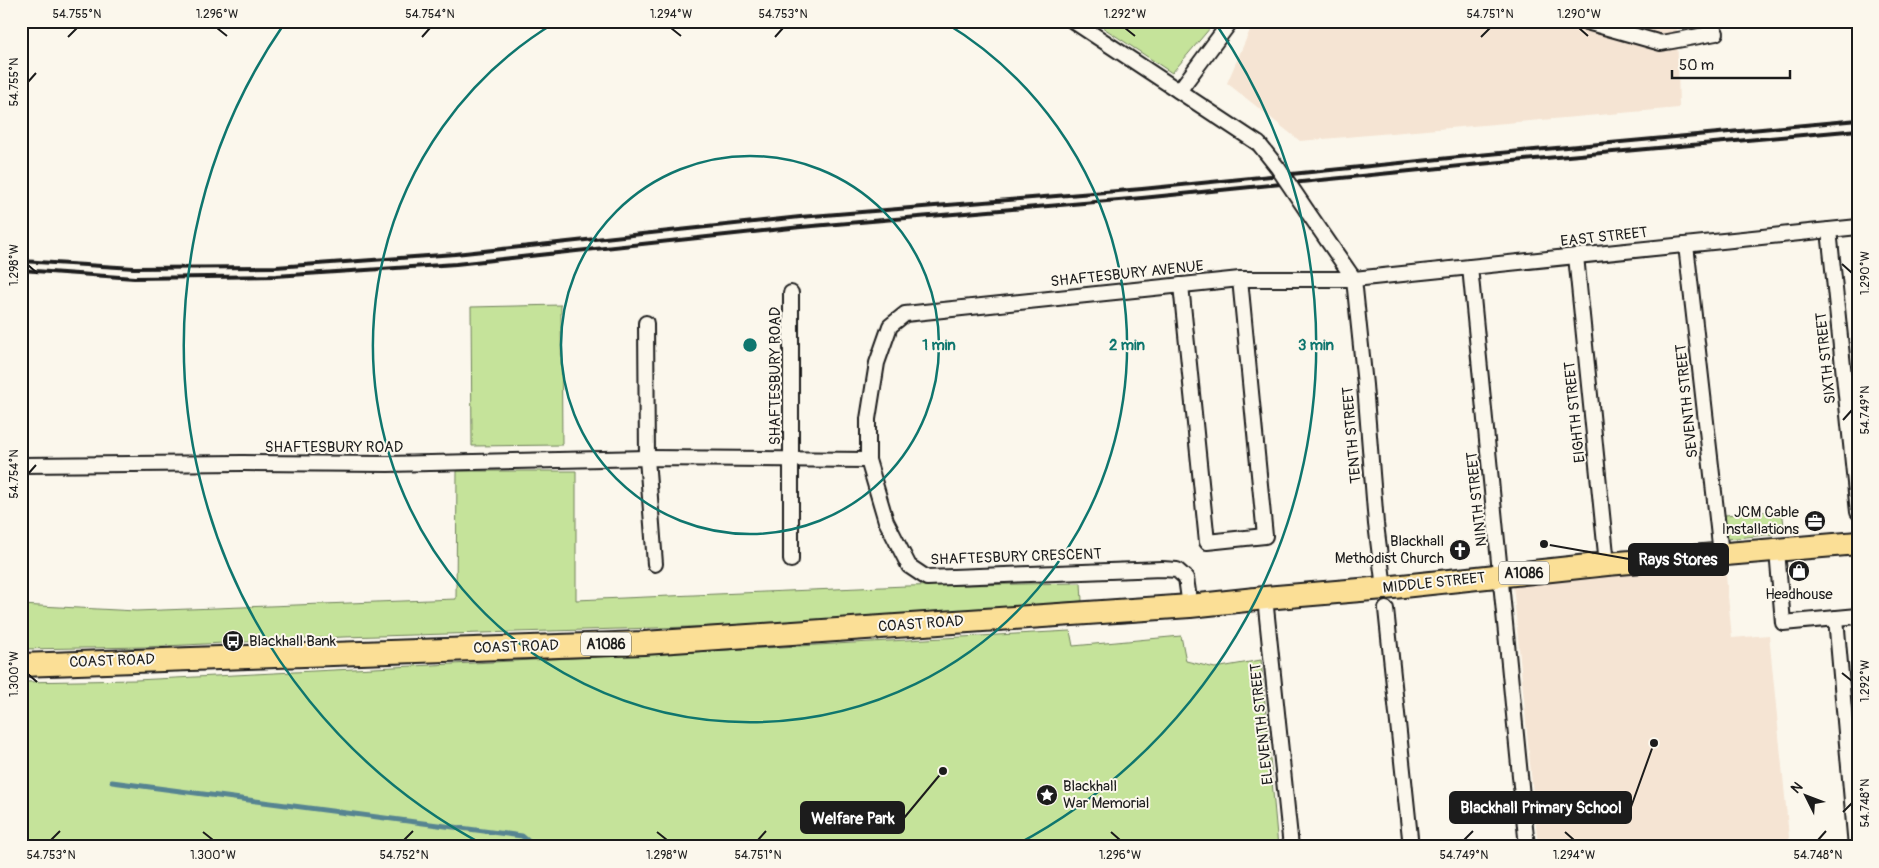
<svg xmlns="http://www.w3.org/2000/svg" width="1879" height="868" font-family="Pangolin,sans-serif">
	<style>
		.built { fill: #f5e4d3 }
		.green { fill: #c5e39a; stroke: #70805b }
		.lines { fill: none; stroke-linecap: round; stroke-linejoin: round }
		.stream { stroke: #578491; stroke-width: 5 }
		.minor-casing { stroke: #1c1c1c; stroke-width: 18 }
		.primary-casing { stroke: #1c1c1c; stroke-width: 26 }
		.minor { stroke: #fbf7ec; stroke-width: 14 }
		.primary { stroke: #fbdf96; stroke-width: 22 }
		.rail { stroke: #1c1c1c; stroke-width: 4 }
		.minor-bridge-casing { stroke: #1c1c1c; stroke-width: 18; stroke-linecap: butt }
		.minor-bridge { stroke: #fbf7ec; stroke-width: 14 }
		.ticks { fill: none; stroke: #1c1c1c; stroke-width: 2 }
		.ring { fill: none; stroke: #0f766e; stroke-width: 2.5 }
		.labels { text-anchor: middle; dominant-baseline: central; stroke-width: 4; stroke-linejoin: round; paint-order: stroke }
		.shield { fill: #fbf7ec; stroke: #5f5e5a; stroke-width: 1 }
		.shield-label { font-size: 14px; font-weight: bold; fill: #1c1c1c }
		.street-label { font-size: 15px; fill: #1c1c1c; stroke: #fbf7ec }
		.poi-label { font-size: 15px; fill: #1c1c1c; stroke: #fbf7ec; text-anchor: end }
		.centre { fill: #0f766e; stroke: #fbf7ec; stroke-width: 2.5 }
		.ring-label { font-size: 15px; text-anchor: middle; font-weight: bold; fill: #0f766e; stroke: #fbf7ec; stroke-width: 4; stroke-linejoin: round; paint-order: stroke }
		.leader { fill: none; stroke: #1c1c1c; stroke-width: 2 }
		.callout-dot { fill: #1c1c1c; stroke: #fbf7ec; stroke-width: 2 }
		.callout { fill: #1c1c1c; stroke: #1c1c1c; stroke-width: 2 }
		.callout-label { font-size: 16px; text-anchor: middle; font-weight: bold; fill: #fff }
		.neatline { fill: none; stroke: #1c1c1c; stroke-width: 2 }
		.ticks-label { font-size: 12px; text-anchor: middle; fill: #1c1c1c }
	</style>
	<rect width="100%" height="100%" fill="#fbf7ec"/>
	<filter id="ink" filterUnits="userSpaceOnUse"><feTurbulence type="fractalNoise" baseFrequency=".02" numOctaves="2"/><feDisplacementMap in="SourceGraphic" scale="10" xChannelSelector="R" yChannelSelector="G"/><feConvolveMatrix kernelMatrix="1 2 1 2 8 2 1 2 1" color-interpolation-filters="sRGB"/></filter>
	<g filter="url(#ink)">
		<g class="built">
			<path d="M 1254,21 L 1677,21 L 1679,108 L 1300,141 L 1227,83 Z"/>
			<path d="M 1725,565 L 1732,638 L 1769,635 L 1790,847 L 1538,847 L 1513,585 Z"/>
		</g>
		<g class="green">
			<path d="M 1093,21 L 1216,21 L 1172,73 Z"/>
			<path d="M 561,305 L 562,445 L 472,446 L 471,307 Z"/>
			<path d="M 457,471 L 576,471 L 576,600 L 906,586 L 1081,583 L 1082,601 L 794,624 L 343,637 L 145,647 L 21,649 L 21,605 L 136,611 L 456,599 Z"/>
			<path d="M 1782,510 L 1785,533 L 1727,539 L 1725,515 Z"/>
			<path d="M 1070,631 L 1073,646 L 1181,636 L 1186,661 L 1215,668 L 1261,660 L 1278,847 L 21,847 L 21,682 L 136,680 L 691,652 Z"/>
		</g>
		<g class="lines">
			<path class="stream" d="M 112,782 L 522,836 L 535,847"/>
			<g class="minor-casing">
				<g id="minor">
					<path d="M 1073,21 L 1259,144"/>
					<path d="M 1583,21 L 1661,43 L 1716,33"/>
					<path d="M 1179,91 L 1231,21"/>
					<path d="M 1307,211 L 1354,279 L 1365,385 L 1376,524 L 1384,588"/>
					<path d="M 1829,230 L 1858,512"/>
					<path d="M 1686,245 L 1721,554"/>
					<path d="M 1576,256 L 1607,564"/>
					<path d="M 1470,267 L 1527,847"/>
					<path d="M 1181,285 L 1207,542 L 1265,536 L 1240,279"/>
					<path d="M 646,323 L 647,458 L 655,564"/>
					<path d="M 21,465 L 243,463 L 388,464 L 647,458 L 868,460"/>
					<path d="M 1777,550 L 1783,623 L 1858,616"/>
					<path d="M 791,560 L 791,293"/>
					<path d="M 1265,598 L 1291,847"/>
					<path d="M 1190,606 L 1186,578 L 1177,570 L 1162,569 L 927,578 L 909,566 L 886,521 L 868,460 L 868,419 L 877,363 L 890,326 L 905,314 L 1240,279 L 1354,279 L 1858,227"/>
					<path d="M 1386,609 L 1411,847"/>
					<path d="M 1836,618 L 1856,847"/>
				</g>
			</g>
			<g class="primary-casing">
				<path id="primary" d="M 21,665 L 644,643 L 1190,606 L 1265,598 L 1384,588 L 1607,564 L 1858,543"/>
			</g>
			<use href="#minor" class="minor"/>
			<use href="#primary" class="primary"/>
			<g class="rail">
				<path d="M 21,261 L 134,268 L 276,267 L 455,254 L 800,217 L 1142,189 L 1479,155 L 1858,120"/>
				<path d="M 21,270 L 134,278 L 276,276 L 456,264 L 801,227 L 1142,198 L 1480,164 L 1858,130"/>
			</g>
			<g class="minor-bridge-casing">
				<path id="minor-bridge" d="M 1259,144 L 1278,168 L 1307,211"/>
			</g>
			<use href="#minor-bridge" class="minor-bridge"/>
		</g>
	</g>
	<path class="ticks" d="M 217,28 L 227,36M 671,28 L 681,36M 1125,28 L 1135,36M 1579,28 L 1588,36M 68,37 L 77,28M 422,37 L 430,28M 775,37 L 783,28M 1481,37 L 1490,28M 28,82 L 36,73M 1842,264 L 1852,273M 28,265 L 37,273M 1843,420 L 1852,410M 28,474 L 36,465M 1842,673 L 1852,681M 28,674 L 37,682M 1843,812 L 1852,803M 203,832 L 213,840M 657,832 L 667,840M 1111,832 L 1120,840M 1565,832 L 1574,840M 51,840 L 60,831M 404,840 L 413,831M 758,840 L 766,831M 1464,840 L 1473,831M 1818,840 L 1826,831"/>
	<g class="ring">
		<circle cx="750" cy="345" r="189"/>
		<path d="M944 22A377 377 0 1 1 556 22"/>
		<path d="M484 845A566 566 0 0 1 284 24M1216 24A566 566 0 0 1 1016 845"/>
	</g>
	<defs>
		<g id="office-disc" transform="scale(1.125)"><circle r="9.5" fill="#1c1c1c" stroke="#fbf7ec"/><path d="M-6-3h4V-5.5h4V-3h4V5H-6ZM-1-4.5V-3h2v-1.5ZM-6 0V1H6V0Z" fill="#fff"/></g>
		<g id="church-disc" transform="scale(1.125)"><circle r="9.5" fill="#1c1c1c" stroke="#fbf7ec"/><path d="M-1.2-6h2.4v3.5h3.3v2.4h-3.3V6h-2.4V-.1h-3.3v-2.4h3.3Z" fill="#fff"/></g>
		<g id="shop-disc" transform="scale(1.125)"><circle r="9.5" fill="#1c1c1c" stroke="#fbf7ec"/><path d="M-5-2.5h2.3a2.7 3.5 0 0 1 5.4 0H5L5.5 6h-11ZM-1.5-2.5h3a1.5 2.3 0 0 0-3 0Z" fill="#fff"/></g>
		<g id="bus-disc" transform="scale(1.125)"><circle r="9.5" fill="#1c1c1c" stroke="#fbf7ec"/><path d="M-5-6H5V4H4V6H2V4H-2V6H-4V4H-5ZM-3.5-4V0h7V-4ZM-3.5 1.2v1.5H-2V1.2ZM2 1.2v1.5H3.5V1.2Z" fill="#fff"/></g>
		<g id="sight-disc" transform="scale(1.125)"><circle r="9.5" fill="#1c1c1c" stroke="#fbf7ec"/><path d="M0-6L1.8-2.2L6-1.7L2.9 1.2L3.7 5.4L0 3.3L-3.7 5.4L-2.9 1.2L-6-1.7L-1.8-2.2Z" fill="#fff"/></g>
	</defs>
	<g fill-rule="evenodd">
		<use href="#office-disc" x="1815" y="521"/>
		<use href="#church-disc" x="1460" y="550"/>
		<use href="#shop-disc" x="1799" y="571"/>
		<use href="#bus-disc" x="233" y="641"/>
		<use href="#sight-disc" x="1047" y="795"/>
	</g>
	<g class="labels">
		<g class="shield">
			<rect x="1499" y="561.5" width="50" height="23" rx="4"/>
			<rect x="581" y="632.5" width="50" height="23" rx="4"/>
		</g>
		<g class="shield-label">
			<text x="1524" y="573">A1086</text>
			<text x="606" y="644">A1086</text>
		</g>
		<g class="street-label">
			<text transform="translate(1604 237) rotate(-6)">EAST STREET</text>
			<text transform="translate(1127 274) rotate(-6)">SHAFTESBURY AVENUE</text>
			<text transform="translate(1826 358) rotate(-96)">SIXTH STREET</text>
			<text transform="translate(775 376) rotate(-90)">SHAFTESBURY ROAD</text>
			<text transform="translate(1687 401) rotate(-96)">SEVENTH STREET</text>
			<text transform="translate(1575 412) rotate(-96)">EIGHTH STREET</text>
			<text transform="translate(1352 435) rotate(-95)">TENTH STREET</text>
			<text x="334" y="447">SHAFTESBURY ROAD</text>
			<text transform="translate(1477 499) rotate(-96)">NINTH STREET</text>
			<text transform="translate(1016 557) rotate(-2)">SHAFTESBURY CRESCENT</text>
			<text transform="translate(1434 583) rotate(-6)">MIDDLE STREET</text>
			<text transform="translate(921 624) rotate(-4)">COAST ROAD</text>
			<text transform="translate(516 647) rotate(-2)">COAST ROAD</text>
			<text transform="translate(112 661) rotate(-2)">COAST ROAD</text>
			<text transform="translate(1262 724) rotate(-96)">ELEVENTH STREET</text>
		</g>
		<g class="poi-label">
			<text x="1799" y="512">JCM Cable<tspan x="1799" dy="17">Installations</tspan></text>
			<text x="1444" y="541">Blackhall<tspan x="1444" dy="17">Methodist Church</tspan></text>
			<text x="1799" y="594" text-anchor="middle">Headhouse</text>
			<text x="249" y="641" text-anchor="start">Blackhall Bank</text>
			<text x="1063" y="786" text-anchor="start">Blackhall<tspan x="1063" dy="17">War Memorial</tspan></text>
		</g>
	</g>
	<circle cx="750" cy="345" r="8" class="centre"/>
	<g class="ring-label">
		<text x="939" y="350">1 min</text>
		<text x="1127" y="350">2 min</text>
		<text x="1316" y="350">3 min</text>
	</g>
	<path class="leader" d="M1544 544L1629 559M1654 743L1631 807M943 771L904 818"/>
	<g class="callout-dot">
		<circle cx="1544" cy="544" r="5"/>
		<circle cx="1654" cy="743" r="5"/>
		<circle cx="943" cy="771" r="5"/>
	</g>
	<g class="callout">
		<rect x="1629" y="544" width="99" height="31" rx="5"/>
		<rect x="1450" y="792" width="181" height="31" rx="5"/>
		<rect x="801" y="802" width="103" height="31" rx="5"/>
	</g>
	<g class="callout-label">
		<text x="1678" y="565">Rays Stores</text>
		<text x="1541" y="813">Blackhall Primary School</text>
		<text x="853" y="824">Welfare Park</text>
	</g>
	<rect width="1879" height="868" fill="none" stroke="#fbf7ec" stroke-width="55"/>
	<g transform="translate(1806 796) rotate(312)" stroke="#fbf7ec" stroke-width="4" paint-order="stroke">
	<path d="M0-4L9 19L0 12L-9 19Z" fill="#1c1c1c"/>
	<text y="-8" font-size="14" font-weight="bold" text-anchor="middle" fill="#1c1c1c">N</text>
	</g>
	<path d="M1672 70v8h118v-8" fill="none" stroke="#1c1c1c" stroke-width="2.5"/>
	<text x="1679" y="70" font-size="15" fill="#1c1c1c" stroke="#fbf7ec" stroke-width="4" paint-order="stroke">50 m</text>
	<rect x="28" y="28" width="1824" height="812" class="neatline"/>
	<g class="ticks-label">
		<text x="77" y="18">54.755°N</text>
		<text x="217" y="18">1.296°W</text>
		<text x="430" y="18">54.754°N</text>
		<text x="671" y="18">1.294°W</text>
		<text x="783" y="18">54.753°N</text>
		<text x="1125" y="18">1.292°W</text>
		<text x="1490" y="18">54.751°N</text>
		<text x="1579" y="18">1.290°W</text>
		<text transform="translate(14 82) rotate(-90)" y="4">54.755°N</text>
		<text transform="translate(14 265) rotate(-90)" y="4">1.298°W</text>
		<text transform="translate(1865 273) rotate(-90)" y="4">1.290°W</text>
		<text transform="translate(1865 410) rotate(-90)" y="4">54.749°N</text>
		<text transform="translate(14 474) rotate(-90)" y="4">54.754°N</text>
		<text transform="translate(14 674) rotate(-90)" y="4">1.300°W</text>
		<text transform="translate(1865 681) rotate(-90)" y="4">1.292°W</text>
		<text transform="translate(1865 803) rotate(-90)" y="4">54.748°N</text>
		<text x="51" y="859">54.753°N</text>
		<text x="213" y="859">1.300°W</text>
		<text x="404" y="859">54.752°N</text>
		<text x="667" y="859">1.298°W</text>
		<text x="758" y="859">54.751°N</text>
		<text x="1120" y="859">1.296°W</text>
		<text x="1464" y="859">54.749°N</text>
		<text x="1574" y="859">1.294°W</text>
		<text x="1818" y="859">54.748°N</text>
	</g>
</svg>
